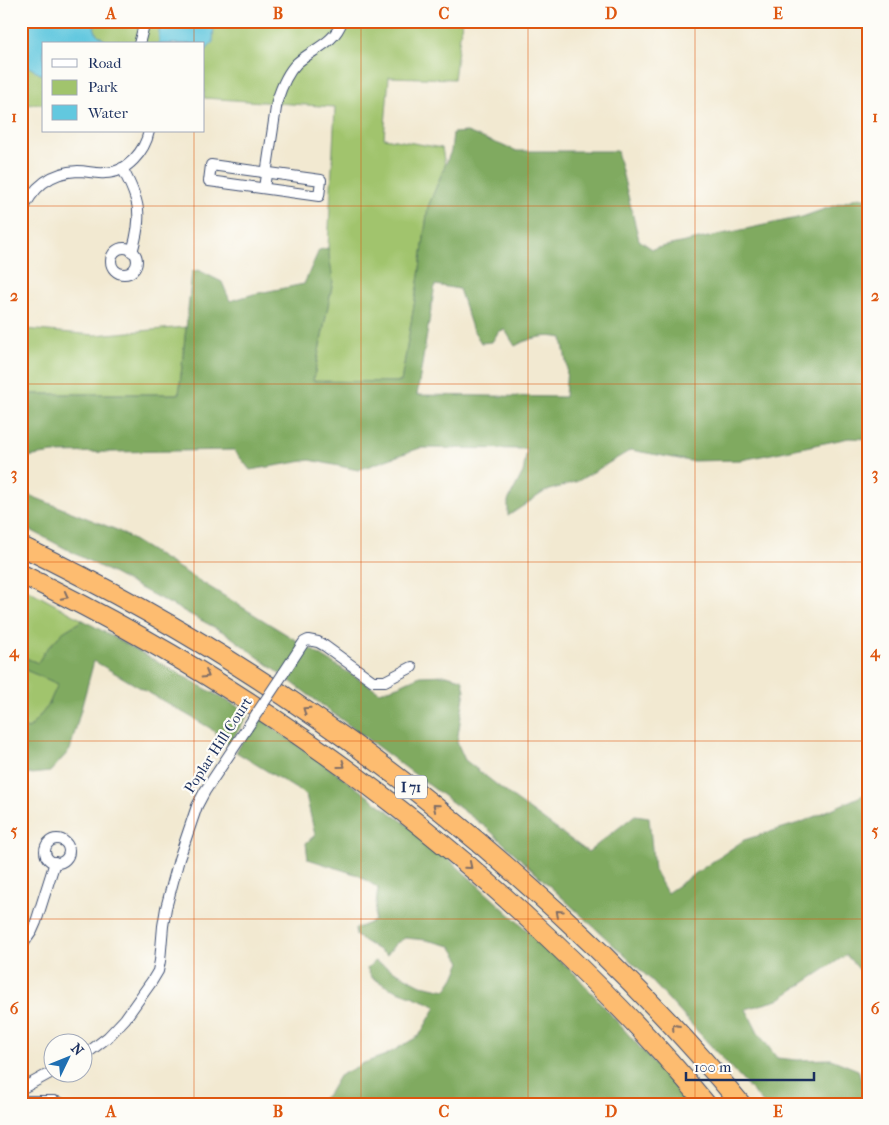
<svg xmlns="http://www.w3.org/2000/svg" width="889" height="1125" font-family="'IM FELL French Canon',serif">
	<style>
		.green { fill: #a1c46d; stroke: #5e7a66 }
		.forest { fill: #80aa60; stroke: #4e6c5f; fill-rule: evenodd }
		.water { fill: #62c8df; stroke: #3e7c9e }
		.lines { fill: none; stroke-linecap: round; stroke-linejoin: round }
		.street-casing { stroke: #3b4b6f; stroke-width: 12 }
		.highway-casing { stroke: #3b4b6f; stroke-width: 21 }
		.street { stroke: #fff; stroke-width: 10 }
		.highway { stroke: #fdbc70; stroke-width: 19 }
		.street-bridge-casing { stroke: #3b4b6f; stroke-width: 12; stroke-linecap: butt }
		.street-bridge { stroke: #fff; stroke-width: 10 }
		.oneway { stroke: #816e66 }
		.grid { fill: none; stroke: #de5710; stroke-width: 1; stroke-opacity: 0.55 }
		.labels { text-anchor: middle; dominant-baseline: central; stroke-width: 4.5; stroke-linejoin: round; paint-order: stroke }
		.shield { fill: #fdfcf7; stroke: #5f6c8c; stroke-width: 1 }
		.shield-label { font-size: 14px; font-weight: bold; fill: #1b2f5e }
		.street-label { font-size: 15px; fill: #1b2f5e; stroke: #fdfcf7 }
		.neatline { fill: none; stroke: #de5710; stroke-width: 2 }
		.grid-label { font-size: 16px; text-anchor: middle; font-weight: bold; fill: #de5710 }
	</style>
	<rect width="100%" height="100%" fill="#fdfcf7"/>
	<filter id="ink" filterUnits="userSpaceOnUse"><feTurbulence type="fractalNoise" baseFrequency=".02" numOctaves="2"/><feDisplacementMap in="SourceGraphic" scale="10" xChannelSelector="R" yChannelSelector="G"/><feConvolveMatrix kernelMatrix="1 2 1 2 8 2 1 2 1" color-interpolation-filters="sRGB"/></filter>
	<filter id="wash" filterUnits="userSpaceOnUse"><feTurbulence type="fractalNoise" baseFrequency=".0096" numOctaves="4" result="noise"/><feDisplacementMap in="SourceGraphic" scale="20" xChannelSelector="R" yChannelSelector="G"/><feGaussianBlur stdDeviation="1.12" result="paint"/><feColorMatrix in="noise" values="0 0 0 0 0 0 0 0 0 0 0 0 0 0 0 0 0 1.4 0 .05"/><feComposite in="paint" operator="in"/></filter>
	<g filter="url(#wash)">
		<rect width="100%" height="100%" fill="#f2e9d1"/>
		<g class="green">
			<path d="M 21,21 L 462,21 L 454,79 L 389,77 L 384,138 L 442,148 L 445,165 L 428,207 L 419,276 L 401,382 L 313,382 L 333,281 L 328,248 L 335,107 L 204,98 L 204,44 L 44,44 L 44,104 L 21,105 Z"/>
			<path d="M 186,327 L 179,394 L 21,394 L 21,338 L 25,329 L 95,335 Z"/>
			<path d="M 21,586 L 83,620 L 63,632 L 44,652 L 38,663 L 21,656 Z"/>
			<path d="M 21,668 L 58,684 L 48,706 L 29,729 L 21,727 Z"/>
		</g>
		<g class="forest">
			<path d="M 467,132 L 517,151 L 617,151 L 639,240 L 652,249 L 802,217 L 859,197 L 868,199 L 868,439 L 849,438 L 742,460 L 690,461 L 631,450 L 578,481 L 544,492 L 508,516 L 508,501 L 523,472 L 527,449 L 420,448 L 358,470 L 310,460 L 250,470 L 234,450 L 53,453 L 21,458 L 21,394 L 179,394 L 192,272 L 198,270 L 222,282 L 230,301 L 254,294 L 304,284 L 319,250 L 328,248 L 333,281 L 313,381 L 401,382 L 419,276 L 428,207 L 451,151 L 453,133 ZM 435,285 L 459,289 L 472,328 L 481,343 L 492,342 L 499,331 L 505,330 L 515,346 C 529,338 546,334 562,338 L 567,367 L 565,397 L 417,395 Z"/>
			<path d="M 21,492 L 117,530 L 380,692 L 400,685 L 420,676 L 446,675 L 462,679 L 465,690 L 457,742 L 465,760 L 515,799 L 588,852 L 635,815 L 649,817 L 654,870 L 667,893 L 744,840 L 802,822 L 868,793 L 868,979 L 846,955 L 778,1000 L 746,1009 L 758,1033 L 777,1058 L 797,1060 L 831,1059 L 858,1070 L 868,1104 L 764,1104 L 649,978 L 488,829 L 227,634 L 21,525 Z"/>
			<path d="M 83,620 L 249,713 L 229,745 L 210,728 L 94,661 L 70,750 L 50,772 L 21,775 L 21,727 L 29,729 L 48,706 L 58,684 L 21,668 L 21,656 L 38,663 L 44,652 L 63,632 Z"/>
			<path d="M 259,717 L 427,839 L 575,974 L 690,1104 L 316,1104 L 329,1093 L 339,1076 L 364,1063 L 386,1055 L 419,1036 L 436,1007 L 427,1002 L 390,988 L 371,977 L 367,968 L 375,961 L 421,985 L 446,990 L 454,978 L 461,962 L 451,946 L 426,940 L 405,938 L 395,944 L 387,955 L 356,936 L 355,929 L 374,921 L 378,888 L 358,875 L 308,859 L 306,843 L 315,835 L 306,795 L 236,752 Z"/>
		</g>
		<g class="water">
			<path d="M 21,21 L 101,21 L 94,26 L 96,33 L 109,44 L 44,44 L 44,74 L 40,74 L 26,65 L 21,58 Z"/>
			<path d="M 159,21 L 214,21 L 213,42 L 204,53 L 204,44 L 159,44 Z"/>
		</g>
	</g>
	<g filter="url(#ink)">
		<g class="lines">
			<g class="street-casing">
				<g id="street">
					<path d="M 139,44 L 145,21"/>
					<path d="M 211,165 L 321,180 L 319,196 L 209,181 Z"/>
					<path d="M 122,168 C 140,201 143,215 132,252"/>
					<path d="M 264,188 L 277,101 C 281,88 287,73 297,63 C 313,49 335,43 342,21"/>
					<path d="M 21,214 C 32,188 49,172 78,171 C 87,171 96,174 105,173 C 127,173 145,151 149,131"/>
					<circle cx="124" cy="261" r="13"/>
					<path d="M 283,674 L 304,642 L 308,640 L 318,642 L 325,646 L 373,681 L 385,681 L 412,667"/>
					<circle cx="57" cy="851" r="12"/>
					<path d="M 21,947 L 32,931 L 36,922 L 55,862"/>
					<path d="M 82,1057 L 108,1037 L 125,1019 L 152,981 L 158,971 L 160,961 L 163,926 L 166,908 L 179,859 L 197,806 L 205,791 L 247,728"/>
					<path d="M 21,1089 L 52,1072"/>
					<path d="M 21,1101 L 54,1101 L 63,1104"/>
				</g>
			</g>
			<g class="highway-casing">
				<g id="highway">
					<path d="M 21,546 C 204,634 371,745 522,880 C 601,949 674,1023 741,1104"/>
					<path d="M 21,574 C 215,668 393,790 549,938 C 604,990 658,1045 706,1104"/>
				</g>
			</g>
			<use href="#street" class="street"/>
			<use href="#highway" class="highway"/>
			<g class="street-bridge-casing">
				<path id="street-bridge" d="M 247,728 L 283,674"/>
			</g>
			<use href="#street-bridge" class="street-bridge"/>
		</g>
		<defs><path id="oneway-chevron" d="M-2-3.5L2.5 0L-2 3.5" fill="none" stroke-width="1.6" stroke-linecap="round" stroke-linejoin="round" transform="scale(1.25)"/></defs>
		<g class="oneway">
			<use href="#oneway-chevron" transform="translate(65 596) rotate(28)"/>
			<use href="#oneway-chevron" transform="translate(206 675) rotate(31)"/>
			<use href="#oneway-chevron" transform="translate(306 710) rotate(-145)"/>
			<use href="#oneway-chevron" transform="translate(342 765) rotate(36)"/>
			<use href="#oneway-chevron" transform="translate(436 807) rotate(-140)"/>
			<use href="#oneway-chevron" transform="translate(469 866) rotate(40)"/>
			<use href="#oneway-chevron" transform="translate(559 913) rotate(-138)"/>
			<use href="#oneway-chevron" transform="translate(675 1027) rotate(-132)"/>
		</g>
	</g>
	<path class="grid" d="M 194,21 L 194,44M 361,21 L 361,1104M 528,21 L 528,1104M 695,21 L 695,1104M 194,131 L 194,1104M 21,206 L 868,206M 21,384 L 868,384M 21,562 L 868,562M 21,741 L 868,741M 21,919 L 868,919"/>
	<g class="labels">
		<rect class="shield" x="395" y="775.5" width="32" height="23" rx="4"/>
		<g class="shield-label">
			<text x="411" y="787">I 71</text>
		</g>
		<g class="street-label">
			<text transform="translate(218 745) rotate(-57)">Poplar Hill Court</text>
		</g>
	</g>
	<rect width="889" height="1125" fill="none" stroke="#fdfcf7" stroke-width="55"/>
	<rect x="42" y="42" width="162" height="90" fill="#fdfcf7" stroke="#a3aaba"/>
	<rect x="52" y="59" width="25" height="8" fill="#ffffff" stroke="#a3aaba"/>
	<text x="88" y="68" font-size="15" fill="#1b2f5e">Road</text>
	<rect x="52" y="80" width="25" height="15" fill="#a1c46d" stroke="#a3aaba"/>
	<text x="88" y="92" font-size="15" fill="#1b2f5e">Park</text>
	<rect x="52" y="105" width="25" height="15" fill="#62c8df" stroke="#a3aaba"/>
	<text x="88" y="118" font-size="15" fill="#1b2f5e">Water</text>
	<g transform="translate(68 1058) rotate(47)"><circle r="24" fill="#fdfcf7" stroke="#a3aaba"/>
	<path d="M0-4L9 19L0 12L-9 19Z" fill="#1f6fb2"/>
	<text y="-8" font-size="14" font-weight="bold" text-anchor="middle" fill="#1b2f5e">N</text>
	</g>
	<path d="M686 1072v8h128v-8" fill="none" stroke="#1b2f5e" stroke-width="2.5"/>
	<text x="694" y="1072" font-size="15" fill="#1b2f5e" stroke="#fdfcf7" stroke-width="4" paint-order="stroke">100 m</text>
	<rect x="28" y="28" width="834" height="1070" class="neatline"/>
	<g class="grid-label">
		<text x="111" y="19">A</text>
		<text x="278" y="19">B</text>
		<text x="444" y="19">C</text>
		<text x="611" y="19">D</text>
		<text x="778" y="19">E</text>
		<text x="14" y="122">1</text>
		<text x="875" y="122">1</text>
		<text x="14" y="301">2</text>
		<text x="875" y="301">2</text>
		<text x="14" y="479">3</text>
		<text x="875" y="479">3</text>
		<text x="14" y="657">4</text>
		<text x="875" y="657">4</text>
		<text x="14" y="836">5</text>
		<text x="875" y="836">5</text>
		<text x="14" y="1014">6</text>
		<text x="875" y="1014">6</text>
		<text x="111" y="1117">A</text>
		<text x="278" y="1117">B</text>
		<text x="444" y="1117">C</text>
		<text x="611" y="1117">D</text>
		<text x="778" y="1117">E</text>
	</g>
</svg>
